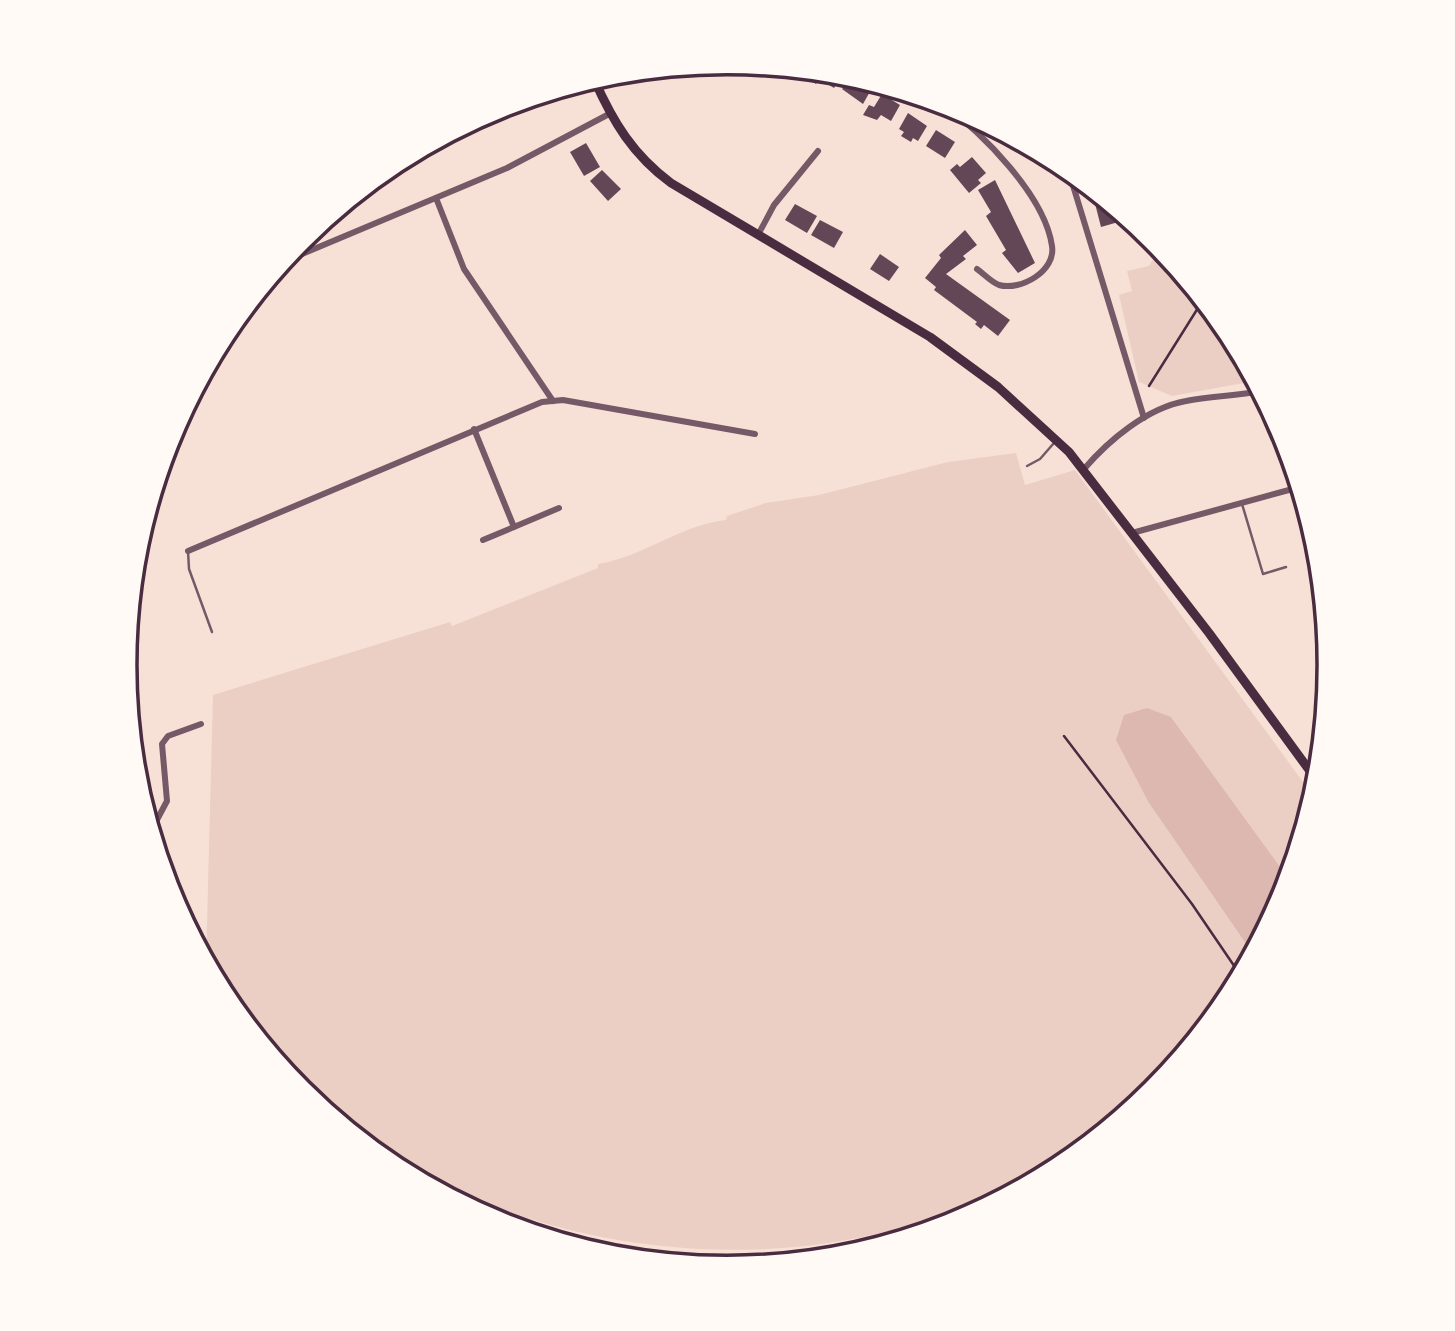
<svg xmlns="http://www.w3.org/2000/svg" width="1455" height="1331" font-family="Montserrat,sans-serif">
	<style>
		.green { fill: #ebcfc5 }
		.water { fill: #dcb8b0 }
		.building { fill: #644757 }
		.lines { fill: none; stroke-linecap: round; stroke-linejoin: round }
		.path { stroke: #4a2c40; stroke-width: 2.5 }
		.service { stroke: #755966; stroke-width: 2.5 }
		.minor { stroke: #755966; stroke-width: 6 }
		.secondary { stroke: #4a2c40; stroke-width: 9 }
		.rim { fill: none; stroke: #4a2c40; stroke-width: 3.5 }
	</style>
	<rect width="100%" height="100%" fill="#f7e1d7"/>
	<g class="green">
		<path d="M 1160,248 L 1229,331 L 1255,381 L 1172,396 L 1139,382 L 1119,295 L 1132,291 L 1127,271 L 1149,266 Z"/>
		<path d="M 1016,453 L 1025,485 L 1075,470 L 1314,797 L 1289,879 L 1171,717 L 1149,803 L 1253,954 C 1078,1282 638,1331 350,1132 C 334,1118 316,1106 301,1091 C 264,1054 231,1008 206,962 L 213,695 L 450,622 L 452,626 L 598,568 L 598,564 C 643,557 680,525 726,520 L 727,516 L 766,503 L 819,495 L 948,462 Z"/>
	</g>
	<path class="water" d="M 1147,708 L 1171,717 L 1289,879 L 1284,896 L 1253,954 L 1149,803 L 1116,740 L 1124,715 Z"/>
	<g class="building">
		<path d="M 796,70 L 811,71 L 842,74 L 834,88 L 819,79 L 816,84 Z"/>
		<path d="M 643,71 L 645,78 L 627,84 L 623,73 Z"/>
		<path d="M 853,77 L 872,88 L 863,104 L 842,89 Z"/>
		<path d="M 882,94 L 900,105 L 891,121 L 881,115 L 877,120 L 863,115 L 869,105 L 874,107 Z"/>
		<path d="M 908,113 L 927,126 L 918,141 L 913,138 L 911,142 L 901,136 L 904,132 L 899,129 Z"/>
		<path d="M 936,130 L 955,142 L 945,158 L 926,146 Z"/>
		<path d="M 1003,133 L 1006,135 L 1025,145 L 1019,151 Z"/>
		<path d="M 586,143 L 600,167 L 584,176 L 570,152 Z"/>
		<path d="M 972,157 L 986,173 L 978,180 L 981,183 L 969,193 L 950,170 L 957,164 L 960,167 Z"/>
		<path d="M 602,170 L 621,189 L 608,201 L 590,181 Z"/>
		<path d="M 995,180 L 1035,263 L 1018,273 L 1002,253 L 1006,250 L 986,216 L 991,212 L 978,190 Z"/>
		<path d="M 1091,188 L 1114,207 L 1129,219 L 1101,227 Z"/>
		<path d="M 795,204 L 817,216 L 807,233 L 785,220 Z"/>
		<path d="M 820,220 L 843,232 L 834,248 L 811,235 Z"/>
		<path d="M 965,230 L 977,245 L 963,256 L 966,259 L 946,274 L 1010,320 L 998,336 L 984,325 L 981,329 L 975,324 L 977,322 L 934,290 L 936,287 L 925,278 L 941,258 L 939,255 Z"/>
		<path d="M 880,254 L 899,267 L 889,281 L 870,269 Z"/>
	</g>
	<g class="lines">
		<g class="path">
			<path d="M 1149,386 L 1203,300"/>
			<path d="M 1064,736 L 1192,904 L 1241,976"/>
		</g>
		<g class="service">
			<path d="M 1027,466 L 1040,459 L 1054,443"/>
			<path d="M 1242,504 L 1263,574 L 1286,567"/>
			<path d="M 188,551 L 189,569 L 212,632"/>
			<path d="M 1313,768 L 1320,763"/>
		</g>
		<g class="minor">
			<path d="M 942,104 C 982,132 1045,196 1052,246 C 1056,271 1021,291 999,285 C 991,282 984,274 977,269"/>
			<path d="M 1068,169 L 1144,418"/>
			<path d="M 436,198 L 464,269 L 553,401"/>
			<path d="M 758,235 L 774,205 L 818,151"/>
			<path d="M 283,262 L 507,168 L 609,114"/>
			<path d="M 474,429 L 514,527"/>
			<path d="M 1084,469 C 1109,440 1147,408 1186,401 C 1210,396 1236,396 1261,391"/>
			<path d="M 1132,533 L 1300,487"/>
			<path d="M 483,540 L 559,508"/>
			<path d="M 188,551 L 542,402 L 563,400 L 755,434"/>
			<path d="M 151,831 L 167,801 L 162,744 L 168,736 L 201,724"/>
		</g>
		<path class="secondary" d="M 594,79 C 613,122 633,155 671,183 L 930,337 L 998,387 L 1069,452 L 1209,633 L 1318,782"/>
	</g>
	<path d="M0 0H1455V1331H0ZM137 665a590 590 0 1 1 1180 0a590 590 0 1 1-1180 0Z" fill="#fffaf5" fill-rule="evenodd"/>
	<path class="rim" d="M137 665a590 590 0 1 1 1180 0a590 590 0 1 1-1180 0Z"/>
</svg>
